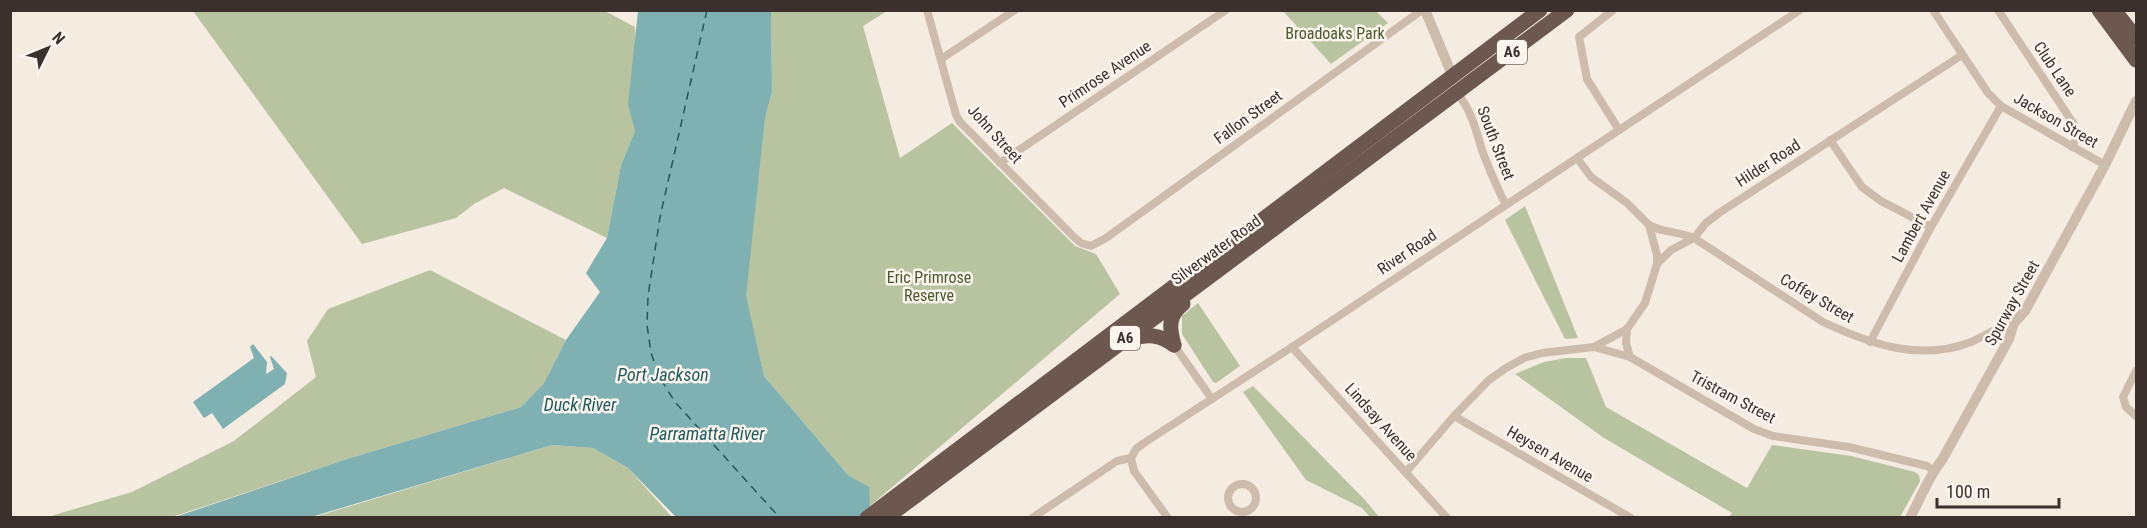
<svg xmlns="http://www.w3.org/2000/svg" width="2147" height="528" font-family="'Roboto Condensed',sans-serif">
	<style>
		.green { fill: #b8c4a0 }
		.water { fill: #7fb0b2 }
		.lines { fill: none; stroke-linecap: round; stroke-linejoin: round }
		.ferry { stroke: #1f5a5e; stroke-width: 1.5; stroke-dasharray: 8 6; stroke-linecap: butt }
		.minor { stroke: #cdbbac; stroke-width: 8 }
		.tertiary { stroke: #cdbbac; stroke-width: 10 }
		.trunk { stroke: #6c584f; stroke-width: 15 }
		.labels { text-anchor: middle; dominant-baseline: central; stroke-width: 5; stroke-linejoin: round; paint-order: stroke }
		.shield { fill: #fbf5ee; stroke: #756b66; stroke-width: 1.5 }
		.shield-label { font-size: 15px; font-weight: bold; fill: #3b302b }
		.park-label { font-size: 16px; fill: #4a5a2e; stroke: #fbf5ee }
		.street-label { font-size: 16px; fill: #3b302b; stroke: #fbf5ee }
		.water-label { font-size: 18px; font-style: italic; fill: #1f5a5e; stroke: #fbf5ee }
	</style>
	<rect width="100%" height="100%" fill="#f4ebe1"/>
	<g class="green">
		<path d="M 603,10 L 635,27 L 635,131 L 621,165 L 607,238 L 504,188 L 474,204 L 456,218 L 362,244 L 193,11 Z"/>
		<path d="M 771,10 L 887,11 L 863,26 L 900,158 L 952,123 L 1075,246 L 1096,254 L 1120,294 L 870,506 L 865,485 L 848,475 L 764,376 L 745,296 L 765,119 L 772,92 Z"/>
		<path d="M 1283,11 L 1376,11 L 1388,23 L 1331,64 Z"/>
		<path d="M 1525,206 L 1578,338 L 1565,339 L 1505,220 Z"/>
		<path d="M 430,270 L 566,340 L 544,383 L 521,407 L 350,458 L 172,517 L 44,518 L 132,492 L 234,441 L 316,377 L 307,341 L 328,309 Z"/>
		<path d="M 1198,303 L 1240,366 L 1216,383 L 1213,382 L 1182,334 L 1182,316 Z"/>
		<path d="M 1566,358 L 1586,358 L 1606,407 L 1747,488 L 1772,445 L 1851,456 L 1915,472 L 1919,475 L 1920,481 L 1900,517 L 1729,517 L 1732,513 L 1604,438 L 1515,374 L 1544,362 Z"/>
		<path d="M 1253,386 L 1365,500 L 1379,517 L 1370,517 L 1362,508 L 1306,480 L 1243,392 Z"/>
		<path d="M 552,445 L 593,448 L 628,468 L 672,517 L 311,518 Z"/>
	</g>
	<g class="water">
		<path d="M 638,11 L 771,11 L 772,92 L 765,119 L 746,296 L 764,376 L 848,475 L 869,487 L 870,506 L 881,517 L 676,517 L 628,468 L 593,448 L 552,445 L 311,517 L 172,518 L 350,458 L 521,407 L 544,383 L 566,340 L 600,292 L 586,273 L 607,238 L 621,165 L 635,131 L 628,104 Z"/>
		<path d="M 253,344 L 267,362 L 266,374 L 274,369 L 270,357 L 271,356 L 287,373 L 285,384 L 223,429 L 212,413 L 204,418 L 193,402 L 254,358 L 250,347 Z"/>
	</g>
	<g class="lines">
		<path class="ferry" d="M 707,10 L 660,217 L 648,296 L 647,325 L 651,353 L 660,378 L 675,402 L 780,518"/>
		<g class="minor">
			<path d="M 927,10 L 956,115 L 960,122 L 1074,237 L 1081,243 L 1091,246 L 1106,238 L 1422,10"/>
			<path d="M 1613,10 L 1579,37 L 1587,79 L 1619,130"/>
			<path d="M 1933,10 L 1988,93 L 2001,106 L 2105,165"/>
			<path d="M 1998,10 L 2075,126 L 2078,135 L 2072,147"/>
			<path d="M 941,59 L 1015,10"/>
			<path d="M 1457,93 C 1472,110 1476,132 1483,153 C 1490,171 1497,188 1506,205"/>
			<path d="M 1830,140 L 1862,187 L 1881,201 L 1931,227"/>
			<path d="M 1577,158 L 1591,177 L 1627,203 L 1649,225 L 1657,255 L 1657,264"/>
			<path d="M 1000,163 L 1226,10"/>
			<path d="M 1649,225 C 1662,233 1679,231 1694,238 L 1823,322 C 1870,344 1920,362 1971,342 C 1984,336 1996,329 2009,323 L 2014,323"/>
			<path d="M 1627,329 L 1626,343 L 1630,357"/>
			<path d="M 1870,342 L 1931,227 L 2001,106"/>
			<path d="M 1174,345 L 1212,399"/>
			<path d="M 1292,347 L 1447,518"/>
			<path d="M 1594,347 L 1630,357 L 1754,429 L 1773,436 L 1849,447 L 1927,466 L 1934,471"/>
			<path d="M 2136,371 L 2123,397 L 2126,407 L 2136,416"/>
			<path d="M 1454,416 L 1631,518"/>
			<path d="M 1131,458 L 1134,471 L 1168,518"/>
			<path d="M 1406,472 L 1454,416 L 1489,380 L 1506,368 L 1524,358 L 1542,353 L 1594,347 L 1627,329 L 1645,303 L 1657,264 L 1671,250 L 1694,238 L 1706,223 L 1719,213 L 1962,55"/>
			<circle cx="1242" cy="498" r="14"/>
			<path d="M 1032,518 L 1117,461 L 1131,458 L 1136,449 L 1144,443 L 1292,347 L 1800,10"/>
		</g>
		<g class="tertiary">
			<path d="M 1425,10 L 1453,77"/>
			<path d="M 1910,518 C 1920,499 1929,476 1942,460 L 2009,339 L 2014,323 L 2025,311 L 2105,165 L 2136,101"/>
		</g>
		<g class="trunk">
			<path d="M 2099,10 L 2136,60"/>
			<path d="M 2114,10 L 2136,38"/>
			<path d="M 1130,339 C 1148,334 1159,334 1174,345"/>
			<path d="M 1174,345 C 1169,327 1168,316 1183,304"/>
			<path d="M 867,518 L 1540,10"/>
			<path d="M 886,518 L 1567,10"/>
		</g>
	</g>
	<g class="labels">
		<g class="shield">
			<rect x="1497" y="40" width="30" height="24" rx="4.5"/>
			<rect x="1110" y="326" width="30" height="24" rx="4.5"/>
		</g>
		<g class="shield-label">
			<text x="1512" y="52">A6</text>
			<text x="1125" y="338">A6</text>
		</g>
		<g class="park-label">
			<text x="1335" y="33">Broadoaks Park</text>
			<text x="929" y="277">Eric Primrose<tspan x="929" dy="18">Reserve</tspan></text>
		</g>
		<g class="street-label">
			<text transform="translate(2055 69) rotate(56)">Club Lane</text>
			<text transform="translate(1105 74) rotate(-34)">Primrose Avenue</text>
			<text transform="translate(1248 117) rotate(-36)">Fallon Street</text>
			<text transform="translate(2056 120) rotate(30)">Jackson Street</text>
			<text transform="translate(995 134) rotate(48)">John Street</text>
			<text transform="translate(1496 143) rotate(69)">South Street</text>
			<text transform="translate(1768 163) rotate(-33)">Hilder Road</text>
			<text transform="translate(1921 216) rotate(-61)">Lambert Avenue</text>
			<text transform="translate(1216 250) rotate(-36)">Silverwater Road</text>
			<text transform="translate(1407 252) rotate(-34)">River Road</text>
			<text transform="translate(1817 298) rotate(30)">Coffey Street</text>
			<text transform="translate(2012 303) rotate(-61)">Spurway Street</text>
			<text transform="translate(1733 397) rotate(28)">Tristram Street</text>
			<text transform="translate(1381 422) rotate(48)">Lindsay Avenue</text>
			<text transform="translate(1550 454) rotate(30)">Heysen Avenue</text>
		</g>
		<g class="water-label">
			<text x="663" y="374">Port Jackson</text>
			<text x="580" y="404">Duck River</text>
			<text x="707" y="433">Parramatta River</text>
		</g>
	</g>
	<rect width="2147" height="528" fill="none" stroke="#3b302b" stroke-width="24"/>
	<g transform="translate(48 48) rotate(47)" stroke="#fbf5ee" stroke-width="4.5" paint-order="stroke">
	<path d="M0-4.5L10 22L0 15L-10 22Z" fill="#3b302b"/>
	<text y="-9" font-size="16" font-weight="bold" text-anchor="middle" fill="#3b302b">N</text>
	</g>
	<path d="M1937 498v9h122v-9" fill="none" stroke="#3b302b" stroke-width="3"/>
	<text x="1946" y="498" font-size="18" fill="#3b302b" stroke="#fbf5ee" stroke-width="4.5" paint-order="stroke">100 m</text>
</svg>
